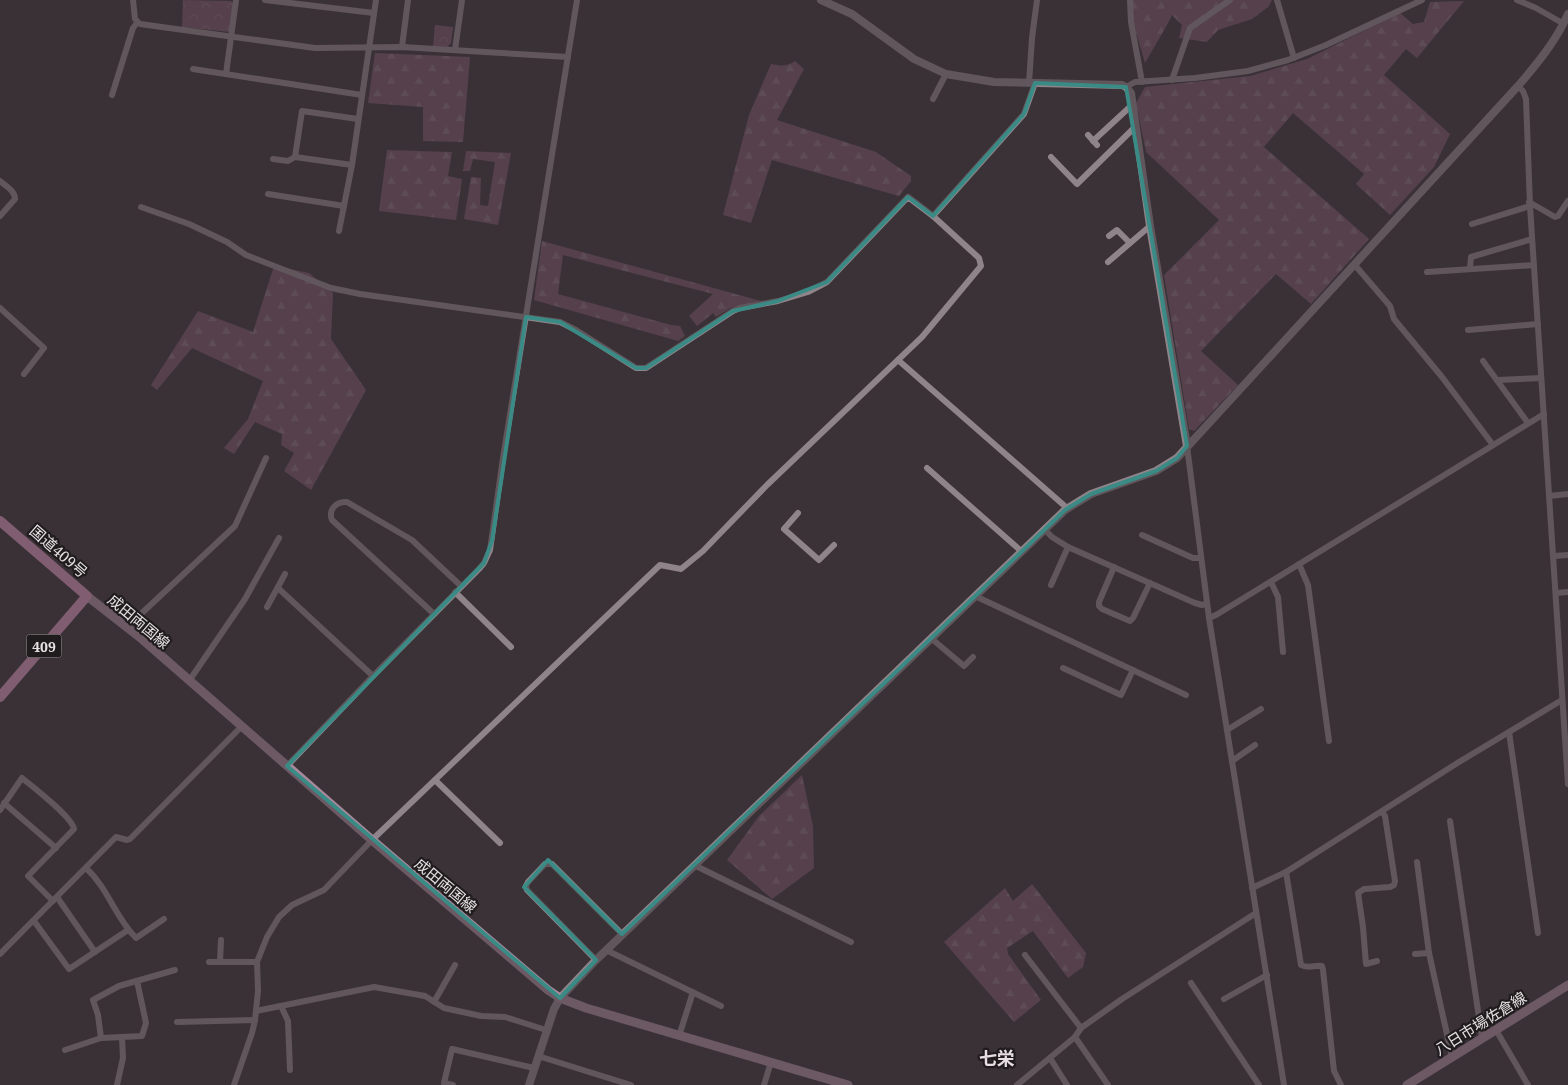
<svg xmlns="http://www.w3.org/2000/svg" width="1568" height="1085" font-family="'Noto Serif','Noto Sans JP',serif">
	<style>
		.forest { fill: url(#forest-firs) }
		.park { fill: url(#park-crowns) }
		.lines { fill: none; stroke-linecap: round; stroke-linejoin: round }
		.minor { stroke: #8e8489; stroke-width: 6 }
		.tertiary { stroke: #8e8489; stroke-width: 8 }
		.secondary { stroke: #a8899b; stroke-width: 9 }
		.trunk { stroke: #d492b8; stroke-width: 10 }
		.marked { fill: none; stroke: #3a8b85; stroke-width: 4; stroke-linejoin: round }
		.labels { text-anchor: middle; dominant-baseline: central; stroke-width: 4.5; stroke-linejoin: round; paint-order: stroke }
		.shield { fill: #201c1e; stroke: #aaa5a7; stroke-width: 1 }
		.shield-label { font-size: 14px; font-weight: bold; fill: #e5e0e2 }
		.street-label { font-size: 15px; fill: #e5e0e2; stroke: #201c1e }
		.quarter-label { font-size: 18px; font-weight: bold; fill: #e8dde3; stroke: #201c1e }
	</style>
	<defs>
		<pattern id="forest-firs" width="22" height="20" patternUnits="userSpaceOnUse" patternTransform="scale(1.25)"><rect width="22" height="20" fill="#755366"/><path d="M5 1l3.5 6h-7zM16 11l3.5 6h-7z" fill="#886b7c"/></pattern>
		<pattern id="park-crowns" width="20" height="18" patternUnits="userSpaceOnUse" patternTransform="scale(1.25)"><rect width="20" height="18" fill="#755366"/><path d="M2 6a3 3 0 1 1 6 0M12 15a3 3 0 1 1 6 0" fill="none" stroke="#886b7c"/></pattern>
	</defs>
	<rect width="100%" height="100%" fill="#3b3237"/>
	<g class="forest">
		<path d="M 1132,0 L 1272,0 L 1268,7 L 1252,19 L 1218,30 L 1207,42 L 1179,38 L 1182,25 L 1172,15 L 1167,25 L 1145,63 L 1133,22 Z"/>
		<path d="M 1464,1 L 1417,58 L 1406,49 L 1384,75 L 1450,134 L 1434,167 L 1390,215 L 1356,184 L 1364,174 L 1293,113 L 1264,147 L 1369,239 L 1311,304 L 1276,274 L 1201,351 L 1238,385 L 1194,431 L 1189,429 L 1164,275 L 1219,220 L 1146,152 L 1136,103 L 1145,87 L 1250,76 L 1307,59 L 1400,13 L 1413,24 L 1424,22 L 1430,2 Z"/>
		<path d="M 375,53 L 470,57 L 463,142 L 423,141 L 423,107 L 368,103 Z"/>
		<path d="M 795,61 L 804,69 L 777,120 L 876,152 L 911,176 L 911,181 L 899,196 L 772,160 L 751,223 L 723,215 L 749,115 L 771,64 C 781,66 786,67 795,61 Z"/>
		<path d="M 387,150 L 452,152 L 448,176 L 462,179 L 456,220 L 379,211 Z"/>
		<path d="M 466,151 L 511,153 L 498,225 L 464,219 L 471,177 L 481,178 L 480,205 L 488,206 L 495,162 L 473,159 L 470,171 L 463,171 Z"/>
		<path d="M 542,241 L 761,301 L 731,308 L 716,317 L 713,313 L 697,326 L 689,316 L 713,294 L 563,255 L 558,294 L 671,325 L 680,326 L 685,336 L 678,341 L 534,300 Z"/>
		<path d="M 274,266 L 309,273 L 333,293 L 331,339 L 366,390 L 311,490 L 284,471 L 294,453 L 281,445 L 282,434 L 255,422 L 234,454 L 224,448 L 248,419 L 263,381 L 192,348 L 157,390 L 151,385 L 198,311 L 253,332 Z"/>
		<path d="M 802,775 L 813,826 L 814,868 L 772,899 L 727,860 L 759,816 Z"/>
		<path d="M 1032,884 L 1086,953 L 1083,967 L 1068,978 L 1033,931 L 1007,948 L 1008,954 L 1041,1000 L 1014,1022 L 944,942 L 1005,888 L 1013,901 Z"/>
	</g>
	<g class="park">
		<path d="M 183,0 L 231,1 L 233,3 L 230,32 L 182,27 Z"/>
		<path d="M 435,25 L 453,27 L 451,43 L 447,47 L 433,46 Z"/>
	</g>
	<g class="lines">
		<g class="minor">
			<path d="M 133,0 L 135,19 L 140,24 L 315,48 L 402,47 L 568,57"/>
			<path d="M 265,0 L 374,13"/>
			<path d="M 1130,0 L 1131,22 L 1142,82"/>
			<path d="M 1277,0 L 1294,58"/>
			<path d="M 1517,0 L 1536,8 L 1564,24"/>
			<path d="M 402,47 L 408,0"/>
			<path d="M 455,50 L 462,0"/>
			<path d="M 193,69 L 362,95"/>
			<path d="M 226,74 L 236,0"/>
			<path d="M 1172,80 L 1190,28 L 1230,0"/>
			<path d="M 1029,83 L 1032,38 L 1037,0"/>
			<path d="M 1518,86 L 1523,91 L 1526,99 L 1530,206 L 1568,784"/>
			<path d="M 1126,87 L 1135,82 L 1195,78 L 1248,71 L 1288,60 L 1326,45 L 1422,0"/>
			<path d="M 112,95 L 133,28 L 137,23"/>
			<path d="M 933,99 L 946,74"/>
			<path d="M 1088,135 L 1097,145"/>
			<path d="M 1093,141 L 1132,105"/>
			<path d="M 1051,157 L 1077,184 L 1135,127"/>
			<path d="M 273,159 L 288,161 L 295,157"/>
			<path d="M 352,165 L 295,157 L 302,111 L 358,119"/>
			<path d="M 0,181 C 6,186 15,191 15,199 L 0,216"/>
			<path d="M 268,194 L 344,206"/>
			<path d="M 1529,202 L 1555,217 L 1558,216 L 1568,201"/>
			<path d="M 141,207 L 189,224 L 227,242 L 246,255 L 331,288 L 360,294 L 560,322 L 576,330 L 636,368 L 646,368 L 733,311 L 740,308 L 778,301 L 808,292 L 827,282 L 908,197 L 933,216 L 979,258 L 981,266 L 922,337 L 767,485 L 703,551 L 681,569 L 660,565 L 372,840 L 324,890 L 292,905 L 279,917 L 267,937 L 257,962 L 258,991 L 255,1020 L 252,1033 L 234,1085"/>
			<path d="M 933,216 L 1024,114 L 1035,83"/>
			<path d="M 1472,224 L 1530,206"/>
			<path d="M 339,231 L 352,165 L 376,0"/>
			<path d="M 1109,236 L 1117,230 L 1130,243"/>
			<path d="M 1108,262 L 1150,226"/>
			<path d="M 1354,264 L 1390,306 L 1394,319 L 1442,377 L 1493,445"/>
			<path d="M 1470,269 L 1471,257 L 1532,239"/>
			<path d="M 1427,272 L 1534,265"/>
			<path d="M 0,308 L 44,348 L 24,374"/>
			<path d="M 1468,330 L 1538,324"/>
			<path d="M 898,360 L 1067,508"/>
			<path d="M 1483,361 L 1528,423"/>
			<path d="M 1497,380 L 1541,378"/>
			<path d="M 1187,446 L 1209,618 L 1284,1085"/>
			<path d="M 927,468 L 1021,551"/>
			<path d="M 1549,496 L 1568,494"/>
			<path d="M 798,513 L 784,529 L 819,560 L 834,545"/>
			<path d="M 1044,529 L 1052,537 L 1068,547 L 1195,603 L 1202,605 L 1207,604"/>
			<path d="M 1142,535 L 1193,558 L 1200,558"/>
			<path d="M 1554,556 L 1568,555"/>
			<path d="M 1299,564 L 1308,585 L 1329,741"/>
			<path d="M 1114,567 L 1099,602 L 1099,606 L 1102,609 L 1130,621 L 1133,618 L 1150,583"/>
			<path d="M 1271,582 L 1278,597 L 1283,652"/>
			<path d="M 1051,585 L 1068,547"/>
			<path d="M 278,588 L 373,676"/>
			<path d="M 455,592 L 511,647"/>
			<path d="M 1556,593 L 1568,592"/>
			<path d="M 975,596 L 1186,695"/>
			<path d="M 267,607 L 285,574"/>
			<path d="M 434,614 L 332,520 C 328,510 336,501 347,502 L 412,540 L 461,586"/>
			<path d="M 1209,618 L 1216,615 L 1544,414"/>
			<path d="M 127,627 L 235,526 L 266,458"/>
			<path d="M 932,639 L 964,666 L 973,657"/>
			<path d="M 1063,668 L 1121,695 L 1133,670"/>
			<path d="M 189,681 L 245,599 L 279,538"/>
			<path d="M 1227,730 L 1261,709"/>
			<path d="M 1509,732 L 1538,933"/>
			<path d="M 1232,761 L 1255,745"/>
			<path d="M 287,766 L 373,676 L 479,569 L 484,563 L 490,550 L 503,458 L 577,0"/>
			<path d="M 435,780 L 500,843"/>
			<path d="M 4,803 L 56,848"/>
			<path d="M 0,810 L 22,778 C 33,787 72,817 74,829 L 28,876 L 53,901"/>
			<path d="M 1450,821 L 1482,1038"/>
			<path d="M 1417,862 L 1429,953 L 1452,1057"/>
			<path d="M 694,865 L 851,942"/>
			<path d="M 86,868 C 108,888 115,917 136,938 L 164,919"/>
			<path d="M 1286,872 L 1301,965 C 1308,969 1315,965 1322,966 L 1323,970 L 1334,1071 L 1341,1085"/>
			<path d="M 1252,888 L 1286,872 L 1459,762 L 1562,700"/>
			<path d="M 57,897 L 95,952"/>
			<path d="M 34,921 L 69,969 L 128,930"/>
			<path d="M 606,950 L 721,1006"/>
			<path d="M 0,954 L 116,837 L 127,840 L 130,839 L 242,726"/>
			<path d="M 1415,954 L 1429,953"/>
			<path d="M 1025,955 L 1081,1028"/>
			<path d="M 596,960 L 527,890 L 526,886 L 528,882 L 545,864 L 552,864 L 622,934"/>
			<path d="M 1377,961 L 1366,964 L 1363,927 L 1358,893 L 1364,889 L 1390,887 L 1394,885 L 1395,881 L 1385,816 L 1382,812"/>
			<path d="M 209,962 L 257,962"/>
			<path d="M 220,962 L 221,940"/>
			<path d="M 1191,983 L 1259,1085"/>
			<path d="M 1224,999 L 1267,975"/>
			<path d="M 434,1002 L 455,965"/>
			<path d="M 281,1006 L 288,1021 L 290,1070"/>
			<path d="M 256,1011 L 374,987 L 425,996 L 444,1008 L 481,1016 L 505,1017 L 546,1030"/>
			<path d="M 177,1022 L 255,1020"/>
			<path d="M 1496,1030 L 1528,1085"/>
			<path d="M 679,1036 L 693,992"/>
			<path d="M 1075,1037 L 1108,1085"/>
			<path d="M 101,1038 L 98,1015 L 93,1000 L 119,986 L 175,970"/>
			<path d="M 65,1050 L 101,1038 L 122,1037"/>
			<path d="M 538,1056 L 631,1085"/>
			<path d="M 1050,1058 L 1067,1085"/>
			<path d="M 117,1085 L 123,1058 L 122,1037 L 142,1036 L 146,1023 L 137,981"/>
			<path d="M 453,1085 L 444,1083 L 452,1049 L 534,1068"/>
			<path d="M 764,1085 L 771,1062"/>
			<path d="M 1017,1085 L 1075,1037 L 1081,1028 L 1122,999 L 1256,913"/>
		</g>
		<g class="tertiary">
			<path d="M 821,0 L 852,14 L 914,59 L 946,74 L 994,82 L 1122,85 L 1126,87 L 1131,93 L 1150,226 L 1187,446"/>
			<path d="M 529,1085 L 554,1009 L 560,998 L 596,960 L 1065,510 L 1091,494 L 1156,471 L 1177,458 L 1518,86 C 1537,64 1556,41 1568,14"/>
		</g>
		<g class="secondary">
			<path d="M 87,596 L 142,639 L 372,840 L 548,990 L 560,998 L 586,1008 L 848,1085"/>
			<path d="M 1407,1085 L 1568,985"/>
		</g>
		<path class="trunk" d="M 0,521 L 87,596 L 0,697"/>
	</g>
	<path d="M0 0H1568V1085H0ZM 1035,83 L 1126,87 L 1187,446 L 1177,458 L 1156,471 L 1091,494 L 1065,510 L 622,934 L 548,860 L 524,887 L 596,960 L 560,998 L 287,766 L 484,563 L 492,541 L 526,317 L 560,322 L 636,368 L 646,368 L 733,311 L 778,301 L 827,282 L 908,197 L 933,216 L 1024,114 Z" fill="#3b3237" fill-opacity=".55" fill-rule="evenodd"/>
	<path class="marked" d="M 1035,83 L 1126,87 L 1187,446 L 1177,458 L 1156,471 L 1091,494 L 1065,510 L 622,934 L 548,860 L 524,887 L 596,960 L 560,998 L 287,766 L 484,563 L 492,541 L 526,317 L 560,322 L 636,368 L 646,368 L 733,311 L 778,301 L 827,282 L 908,197 L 933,216 L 1024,114 Z"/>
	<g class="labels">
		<rect class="shield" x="26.5" y="634.5" width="35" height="23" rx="4"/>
		<g class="shield-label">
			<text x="44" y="646">409</text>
		</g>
		<g class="street-label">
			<text transform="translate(59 551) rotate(41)">国道409号</text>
			<text transform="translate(139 621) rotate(40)">成田両国線</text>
			<text transform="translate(446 885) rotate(40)">成田両国線</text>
			<text transform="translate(1480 1023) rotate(-32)">八日市場佐倉線</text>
		</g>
		<g class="quarter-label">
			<text x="997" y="1058">七栄</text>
		</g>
	</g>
</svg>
